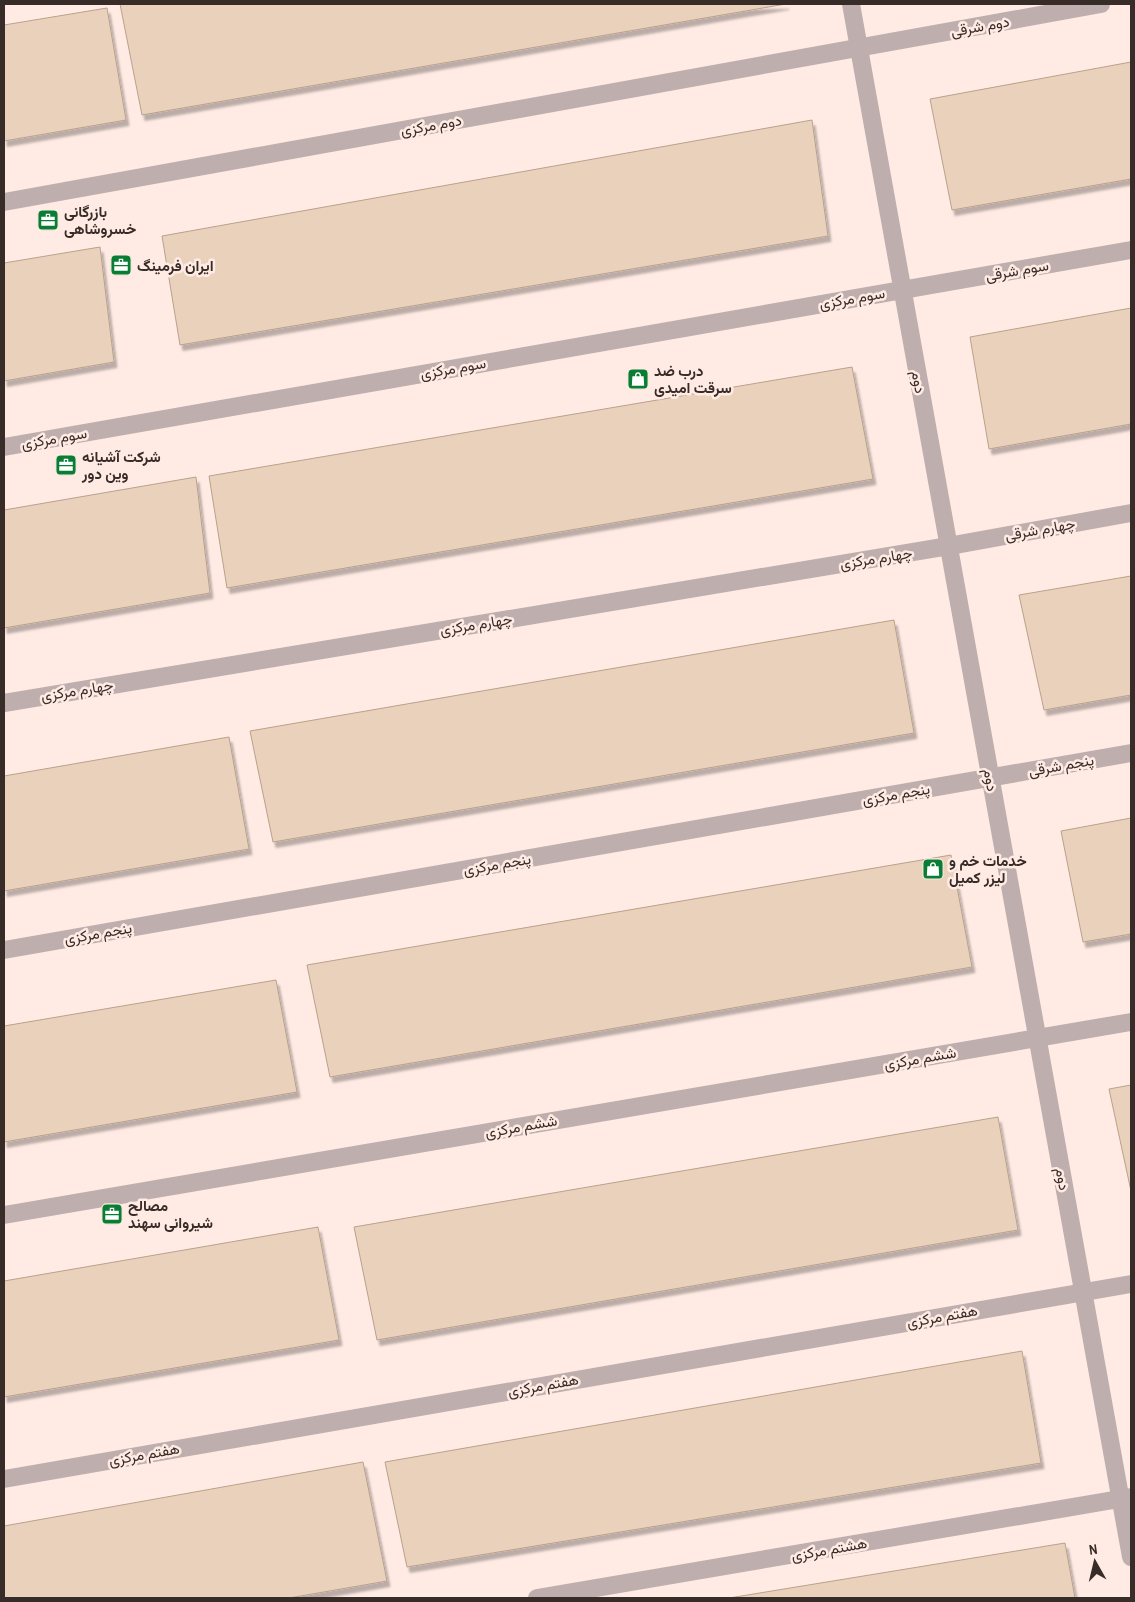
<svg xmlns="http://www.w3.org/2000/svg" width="1135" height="1602" font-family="'Archivo Narrow',Vazirmatn,sans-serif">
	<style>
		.building { fill: #ead1bc; stroke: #b9a18d; filter: url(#shadow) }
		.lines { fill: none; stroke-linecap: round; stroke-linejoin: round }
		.lane { stroke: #beafae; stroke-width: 18 }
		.labels { text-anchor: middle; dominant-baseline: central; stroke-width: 5; stroke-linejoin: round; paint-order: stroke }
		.street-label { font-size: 15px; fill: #382c28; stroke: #ffebe4 }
		.poi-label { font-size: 15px; font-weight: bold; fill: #382c28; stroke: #ffebe4; text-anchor: start }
	</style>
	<defs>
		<filter id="shadow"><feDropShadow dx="3" dy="5.5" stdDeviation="1" flood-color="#0004"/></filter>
	</defs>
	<rect width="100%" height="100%" fill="#ffebe4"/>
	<g class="building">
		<path d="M 120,4 L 786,4 L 142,115 Z"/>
		<path d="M 107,8 L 126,120 L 4,141 L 4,25 Z"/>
		<path d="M 1131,62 L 1131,179 L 952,210 L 930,99 Z"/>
		<path d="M 812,120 L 828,236 L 180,345 L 162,236 Z"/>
		<path d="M 100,247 L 114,362 L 4,381 L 4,263 Z"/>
		<path d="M 1131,308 L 1131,424 L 989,449 L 970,337 Z"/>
		<path d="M 852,367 L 873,479 L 227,588 L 209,476 Z"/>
		<path d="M 196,477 L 210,593 L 4,628 L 4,510 Z"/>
		<path d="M 1131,576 L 1131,695 L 1044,710 L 1019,595 Z"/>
		<path d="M 894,620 L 914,733 L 273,842 L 250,731 Z"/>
		<path d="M 229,737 L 249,849 L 4,891 L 4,776 Z"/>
		<path d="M 1131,818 L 1131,934 L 1083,942 L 1061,831 Z"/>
		<path d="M 951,855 L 972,967 L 330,1077 L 307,965 Z"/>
		<path d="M 276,980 L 297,1092 L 4,1142 L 4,1026 Z"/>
		<path d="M 1131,1085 L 1131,1191 L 1109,1089 Z"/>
		<path d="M 998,1117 L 1018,1230 L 377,1340 L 354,1227 Z"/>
		<path d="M 318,1227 L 339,1340 L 4,1397 L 4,1281 Z"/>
		<path d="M 1022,1351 L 1041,1463 L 407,1567 L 385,1462 Z"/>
		<path d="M 363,1462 L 387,1581 L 289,1598 L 4,1598 L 4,1526 Z"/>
		<path d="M 1065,1543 L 1075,1598 L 729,1598 Z"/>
	</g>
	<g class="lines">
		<g class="lane">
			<path d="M 851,4 L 1131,1557"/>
			<path d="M 4,202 L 1101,4"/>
			<path d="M 4,447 L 1131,250"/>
			<path d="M 4,703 L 949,546 L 1131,513"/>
			<path d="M 4,950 L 1131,753"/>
			<path d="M 4,1215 L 1131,1022"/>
			<path d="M 4,1479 L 1131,1284"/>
			<path d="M 537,1598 L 1131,1497"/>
		</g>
	</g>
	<defs>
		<g id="office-square" transform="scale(1.125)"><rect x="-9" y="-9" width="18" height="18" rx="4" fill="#087d33" stroke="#ffebe4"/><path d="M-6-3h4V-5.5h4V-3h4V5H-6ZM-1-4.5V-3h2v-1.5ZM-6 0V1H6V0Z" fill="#fff"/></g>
		<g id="shop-square" transform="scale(1.125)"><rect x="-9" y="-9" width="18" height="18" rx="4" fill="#087d33" stroke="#ffebe4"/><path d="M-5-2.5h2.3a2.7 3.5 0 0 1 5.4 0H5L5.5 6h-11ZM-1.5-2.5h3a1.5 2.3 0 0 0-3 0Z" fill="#fff"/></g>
	</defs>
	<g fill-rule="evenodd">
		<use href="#office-square" x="48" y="220"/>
		<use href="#office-square" x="121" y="265"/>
		<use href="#shop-square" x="638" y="379"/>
		<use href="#office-square" x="66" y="465"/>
		<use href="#shop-square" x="933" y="869"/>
		<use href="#office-square" x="112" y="1214"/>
	</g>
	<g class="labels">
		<g class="street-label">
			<text transform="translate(980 26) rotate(-10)">دوم شرقی</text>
			<text transform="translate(431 125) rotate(-10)">دوم مرکزی</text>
			<text transform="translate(1017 270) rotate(-10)">سوم شرقی</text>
			<text transform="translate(852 298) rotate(-10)">سوم مرکزی</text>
			<text transform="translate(453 368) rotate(-10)">سوم مرکزی</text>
			<text transform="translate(919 382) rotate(80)">دوم</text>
			<text transform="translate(54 438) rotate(-10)">سوم مرکزی</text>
			<text transform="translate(1040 529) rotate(-10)">چهارم شرقی</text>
			<text transform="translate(876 558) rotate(-9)">چهارم مرکزی</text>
			<text transform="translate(476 624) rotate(-9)">چهارم مرکزی</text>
			<text transform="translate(77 690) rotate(-9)">چهارم مرکزی</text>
			<text transform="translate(1061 765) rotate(-10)">پنجم شرقی</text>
			<text transform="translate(991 780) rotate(80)">دوم</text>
			<text transform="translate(896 794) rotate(-10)">پنجم مرکزی</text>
			<text transform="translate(497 864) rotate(-10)">پنجم مرکزی</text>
			<text transform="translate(98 933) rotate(-10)">پنجم مرکزی</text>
			<text transform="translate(920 1058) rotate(-10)">ششم مرکزی</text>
			<text transform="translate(521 1126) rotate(-10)">ششم مرکزی</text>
			<text transform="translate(1063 1179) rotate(80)">دوم</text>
			<text transform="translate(942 1316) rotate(-10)">هفتم مرکزی</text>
			<text transform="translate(543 1385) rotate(-10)">هفتم مرکزی</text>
			<text transform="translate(144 1454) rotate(-10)">هفتم مرکزی</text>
			<text transform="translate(829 1549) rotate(-10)">هشتم مرکزی</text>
		</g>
		<g class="poi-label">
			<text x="64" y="211">بازرگانی<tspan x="64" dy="17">خسروشاهی</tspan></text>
			<text x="137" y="265">ایران فرمینگ</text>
			<text x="654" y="370">درب ضد<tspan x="654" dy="17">سرقت امیدی</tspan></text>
			<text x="82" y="456">شرکت آشیانه<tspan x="82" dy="17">وین دور</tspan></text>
			<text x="949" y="860">خدمات خم و<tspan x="949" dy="17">لیزر کمیل</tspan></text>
			<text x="128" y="1205">مصالح<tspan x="128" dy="17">شیروانی سهند</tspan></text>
		</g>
	</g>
	<rect width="1135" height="1602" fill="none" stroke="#382c28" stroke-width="10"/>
	<g transform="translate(1095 1562) rotate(352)" stroke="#ffebe4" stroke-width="4" paint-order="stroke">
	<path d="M0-4L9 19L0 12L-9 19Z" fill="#382c28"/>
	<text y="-8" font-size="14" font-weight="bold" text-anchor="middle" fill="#382c28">N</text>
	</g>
</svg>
